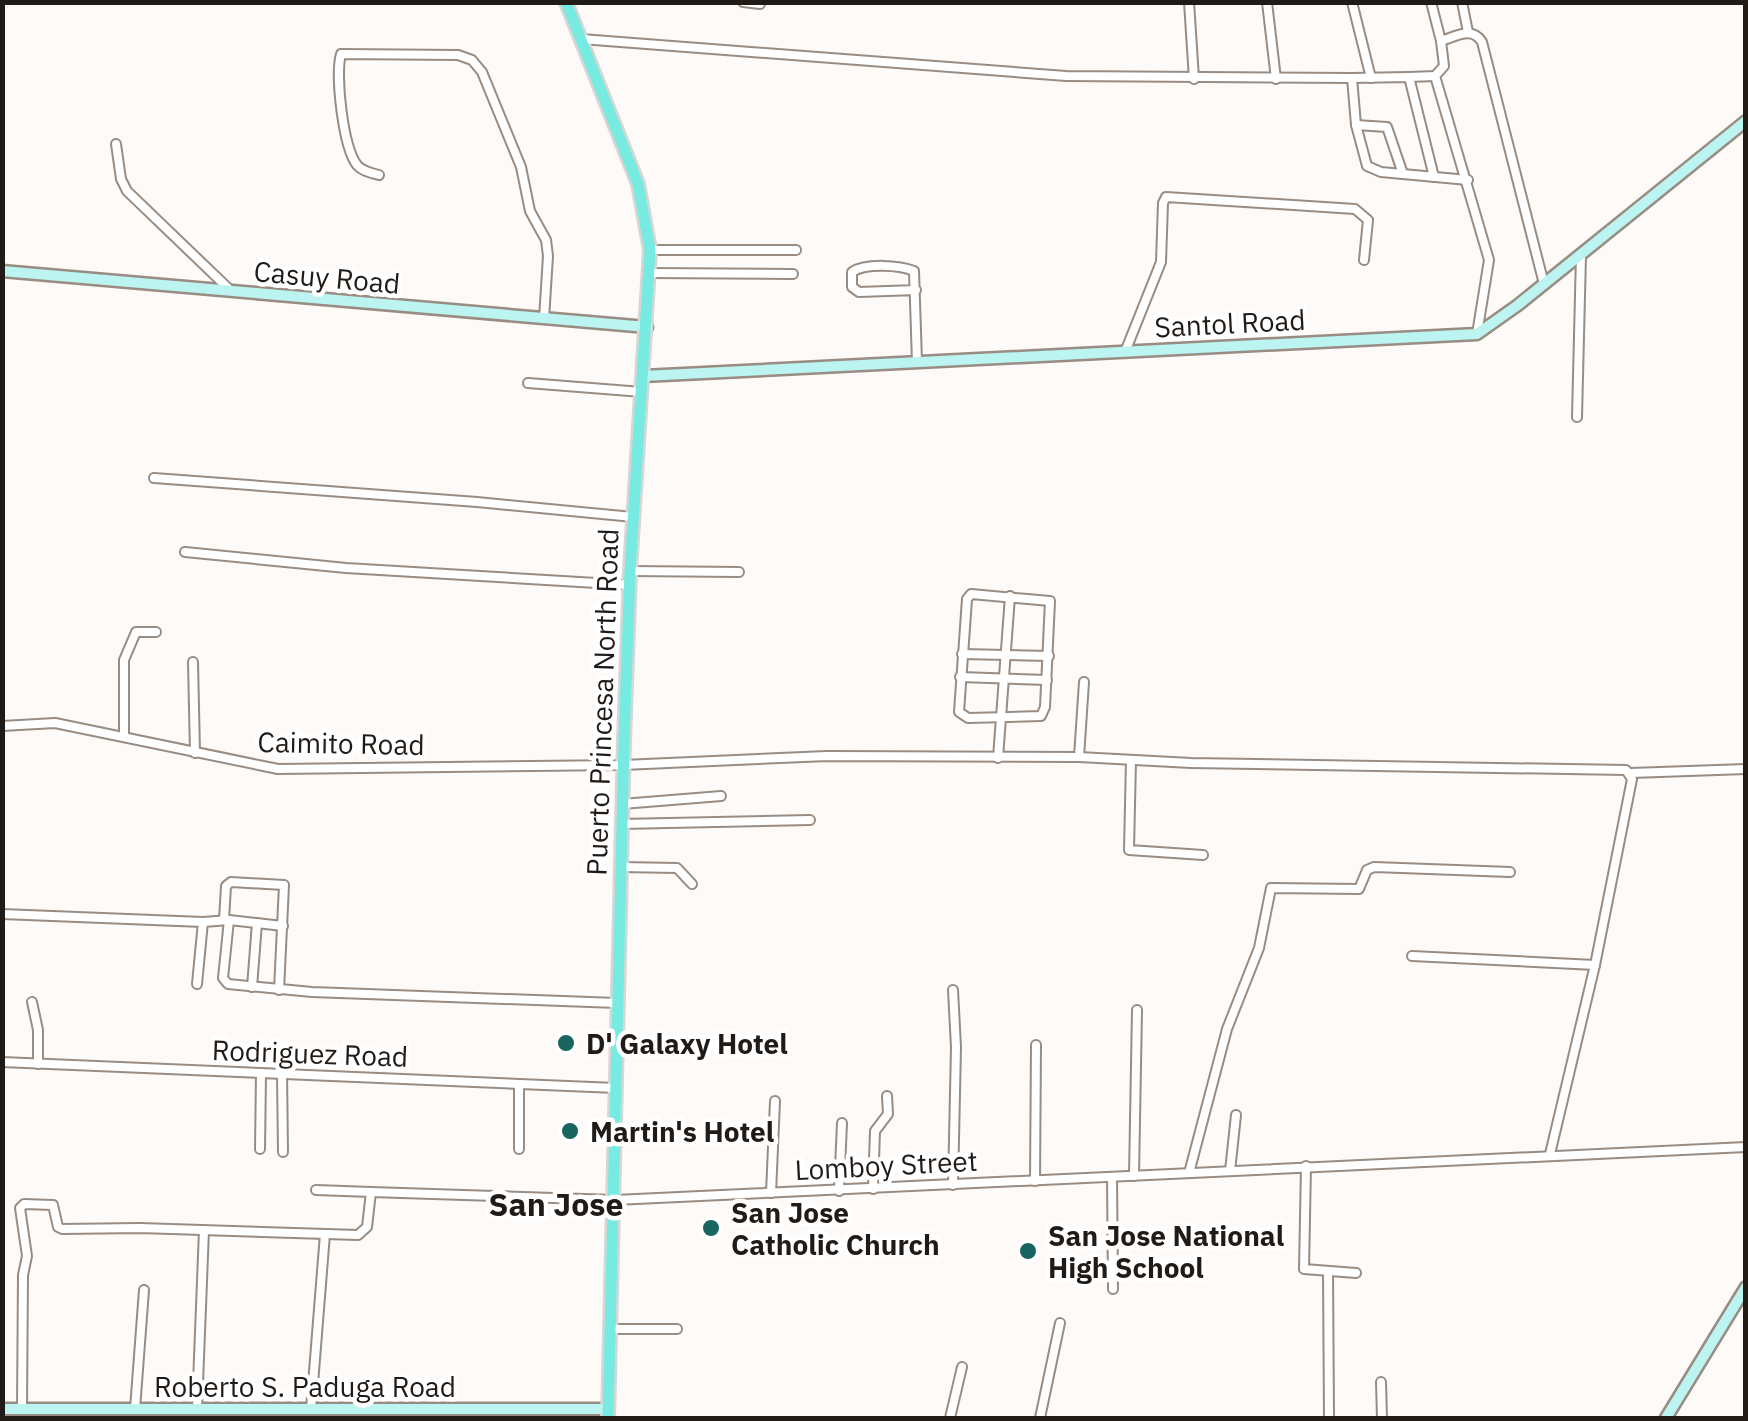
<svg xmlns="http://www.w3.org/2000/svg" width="1748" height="1421" font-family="'IBM Plex Sans',sans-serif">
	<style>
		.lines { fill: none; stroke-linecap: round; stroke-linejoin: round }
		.street-casing { stroke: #998c82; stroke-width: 12 }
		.secondary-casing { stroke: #998c82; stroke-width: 15 }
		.primary-casing { stroke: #d7d6d5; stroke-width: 16 }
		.street { stroke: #fff; stroke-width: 8 }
		.secondary { stroke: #bbf4f0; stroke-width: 10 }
		.primary { stroke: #77eae2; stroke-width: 11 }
		.poi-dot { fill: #19655f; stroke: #fff; stroke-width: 4 }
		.labels { text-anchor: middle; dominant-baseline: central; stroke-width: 9; stroke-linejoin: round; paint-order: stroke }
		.street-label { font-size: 28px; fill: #201b17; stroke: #fff }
		.poi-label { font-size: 28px; font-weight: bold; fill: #201b17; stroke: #fff; text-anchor: start }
		.quarter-label { font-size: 32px; font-weight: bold; fill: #201b17; stroke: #fff }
	</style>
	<rect width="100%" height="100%" fill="#fdfaf8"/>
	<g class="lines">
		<g class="street-casing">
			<g id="street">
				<path d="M 743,2 L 760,4"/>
				<path d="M 1189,2 L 1194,79"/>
				<path d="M 1267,2 L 1276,79"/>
				<path d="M 1352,2 L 1371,78"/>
				<path d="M 1431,2 L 1441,41"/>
				<path d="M 1462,2 L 1468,32"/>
				<path d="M 581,39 L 1066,76 L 1352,78 L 1356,125 L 1367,166 L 1381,172 L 1468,180"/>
				<path d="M 1409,77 L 1435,76"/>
				<path d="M 1352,78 L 1409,77 L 1434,177"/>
				<path d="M 1356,125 L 1387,127 L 1403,174"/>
				<path d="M 116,144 L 121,179 L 127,191 L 229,289"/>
				<path d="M 379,175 C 371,173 362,171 357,165 C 343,147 335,75 341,54 L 458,55 L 472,60 L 482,72 L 521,167 L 530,211 L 546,240 L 548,256 L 544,319"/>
				<path d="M 650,250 L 796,250"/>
				<path d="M 649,273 L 793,274"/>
				<path d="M 916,290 L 859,292 L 852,287 L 852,272 C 866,263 899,265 914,271 L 917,362"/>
				<path d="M 1477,334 L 1489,260 L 1435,76 L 1444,66 L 1441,41 C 1457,36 1472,26 1482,42 L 1544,284"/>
				<path d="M 1125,352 L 1161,262 L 1163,203 L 1166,197 L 1355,209 L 1368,220 L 1364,260"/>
				<path d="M 528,383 L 642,392"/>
				<path d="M 1577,417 L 1581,255"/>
				<path d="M 154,478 L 477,502 L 633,517"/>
				<path d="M 185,552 L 346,568 L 630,585"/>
				<path d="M 630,571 L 739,572"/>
				<path d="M 971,594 L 1050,601 L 1045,707 L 1041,716 L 968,718 L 959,712 L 967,599 Z"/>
				<path d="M 962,654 L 1049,656"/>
				<path d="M 193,662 L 195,753"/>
				<path d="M 960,677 L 1047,680"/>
				<path d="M 2,726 L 55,723 L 278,769 L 623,765 L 827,756 L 1079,757 L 1191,763 L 1626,770 L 1632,779 L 1595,965 L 1550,1154"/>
				<path d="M 124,737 L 124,660 L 136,632 L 156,632"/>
				<path d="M 1079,757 L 1084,682"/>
				<path d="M 998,758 L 1010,596"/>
				<path d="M 1131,760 L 1129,850 L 1203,855"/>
				<path d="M 1631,773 L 1746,769"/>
				<path d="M 622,804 L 721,796"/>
				<path d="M 621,824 L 810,820"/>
				<path d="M 620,867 L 677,868 L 692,884"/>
				<path d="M 2,914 L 203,922 L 229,920 L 283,926"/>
				<path d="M 224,920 L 226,886 L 231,882 L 284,885 L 279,990"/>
				<path d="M 229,920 L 223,978 L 228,984 L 312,992 L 617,1003"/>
				<path d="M 1412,956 L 1595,965"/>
				<path d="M 197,984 L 203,922"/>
				<path d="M 252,987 L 257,923"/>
				<path d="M 953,990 L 956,1047 L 953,1185"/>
				<path d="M 32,1002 L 38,1030 L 38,1064"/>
				<path d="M 2,1062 L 616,1088"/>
				<path d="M 282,1074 L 283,1152"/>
				<path d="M 519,1084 L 519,1149"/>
				<path d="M 260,1149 L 261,1073"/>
				<path d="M 1306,1166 L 1304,1269 L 1356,1273"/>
				<path d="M 1230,1171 L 1236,1115"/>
				<path d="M 1189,1173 L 1227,1029 L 1259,948 L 1271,888 L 1359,889 L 1367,870 L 1374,867 L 1510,872"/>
				<path d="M 1134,1176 L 1137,1010"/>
				<path d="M 1112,1177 L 1113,1289"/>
				<path d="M 1035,1181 L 1036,1045"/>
				<path d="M 873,1189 L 875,1131 L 888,1114 L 887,1096"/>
				<path d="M 316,1190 L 371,1192"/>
				<path d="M 839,1191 L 842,1123"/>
				<path d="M 771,1193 L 775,1101"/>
				<path d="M 1328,1272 L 1329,1418"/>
				<path d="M 611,1329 L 677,1329"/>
				<path d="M 1381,1382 L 1382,1418"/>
				<path d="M 22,1409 L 23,1275 L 27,1256 L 20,1208 L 24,1204 L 53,1205 L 58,1227 L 62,1229 L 140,1228 L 358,1235 L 367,1227 L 371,1192 L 615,1200 L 1746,1147"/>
				<path d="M 135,1409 L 144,1290"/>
				<path d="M 197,1409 L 204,1230"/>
				<path d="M 311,1409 L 325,1234"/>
				<path d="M 950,1418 L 962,1367"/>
				<path d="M 1040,1418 L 1060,1323"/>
			</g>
		</g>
		<g class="secondary-casing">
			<g id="secondary">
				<path d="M 2,271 L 647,327"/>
				<path d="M 643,376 L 1477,334 L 1518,305 L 1746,121"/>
				<path d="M 2,1409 L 608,1409"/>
				<path d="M 1666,1418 L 1746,1287"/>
			</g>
		</g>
		<g class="primary-casing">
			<path id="primary" d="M 566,2 L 638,184 L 650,250 L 630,571 L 624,741 L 608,1418"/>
		</g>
		<use href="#street" class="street"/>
		<use href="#secondary" class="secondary"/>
		<use href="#primary" class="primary"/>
	</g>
	<g class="poi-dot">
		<circle cx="566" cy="1043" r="10"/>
		<circle cx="570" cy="1131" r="10"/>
		<circle cx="711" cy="1228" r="10"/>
		<circle cx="1028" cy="1251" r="10"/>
	</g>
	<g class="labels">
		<g class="street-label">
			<text transform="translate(327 277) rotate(5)">Casuy Road</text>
			<text transform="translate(1230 323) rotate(-3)">Santol Road</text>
			<text transform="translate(602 702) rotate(-88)">Puerto Princesa North Road</text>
			<text transform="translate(341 743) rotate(1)">Caimito Road</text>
			<text transform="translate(310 1053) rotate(2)">Rodriguez Road</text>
			<text transform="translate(886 1165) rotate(-3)">Lomboy Street</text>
			<text x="305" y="1386">Roberto S. Paduga Road</text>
		</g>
		<g class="poi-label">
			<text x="586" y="1043">D' Galaxy Hotel</text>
			<text x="590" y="1131">Martin's Hotel</text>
			<text x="731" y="1212">San Jose<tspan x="731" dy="32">Catholic Church</tspan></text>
			<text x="1048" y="1235">San Jose National<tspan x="1048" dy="32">High School</tspan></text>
		</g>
		<g class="quarter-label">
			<text x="556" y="1204">San Jose</text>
		</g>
	</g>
	<rect width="1748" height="1421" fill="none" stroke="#201b17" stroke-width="10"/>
</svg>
